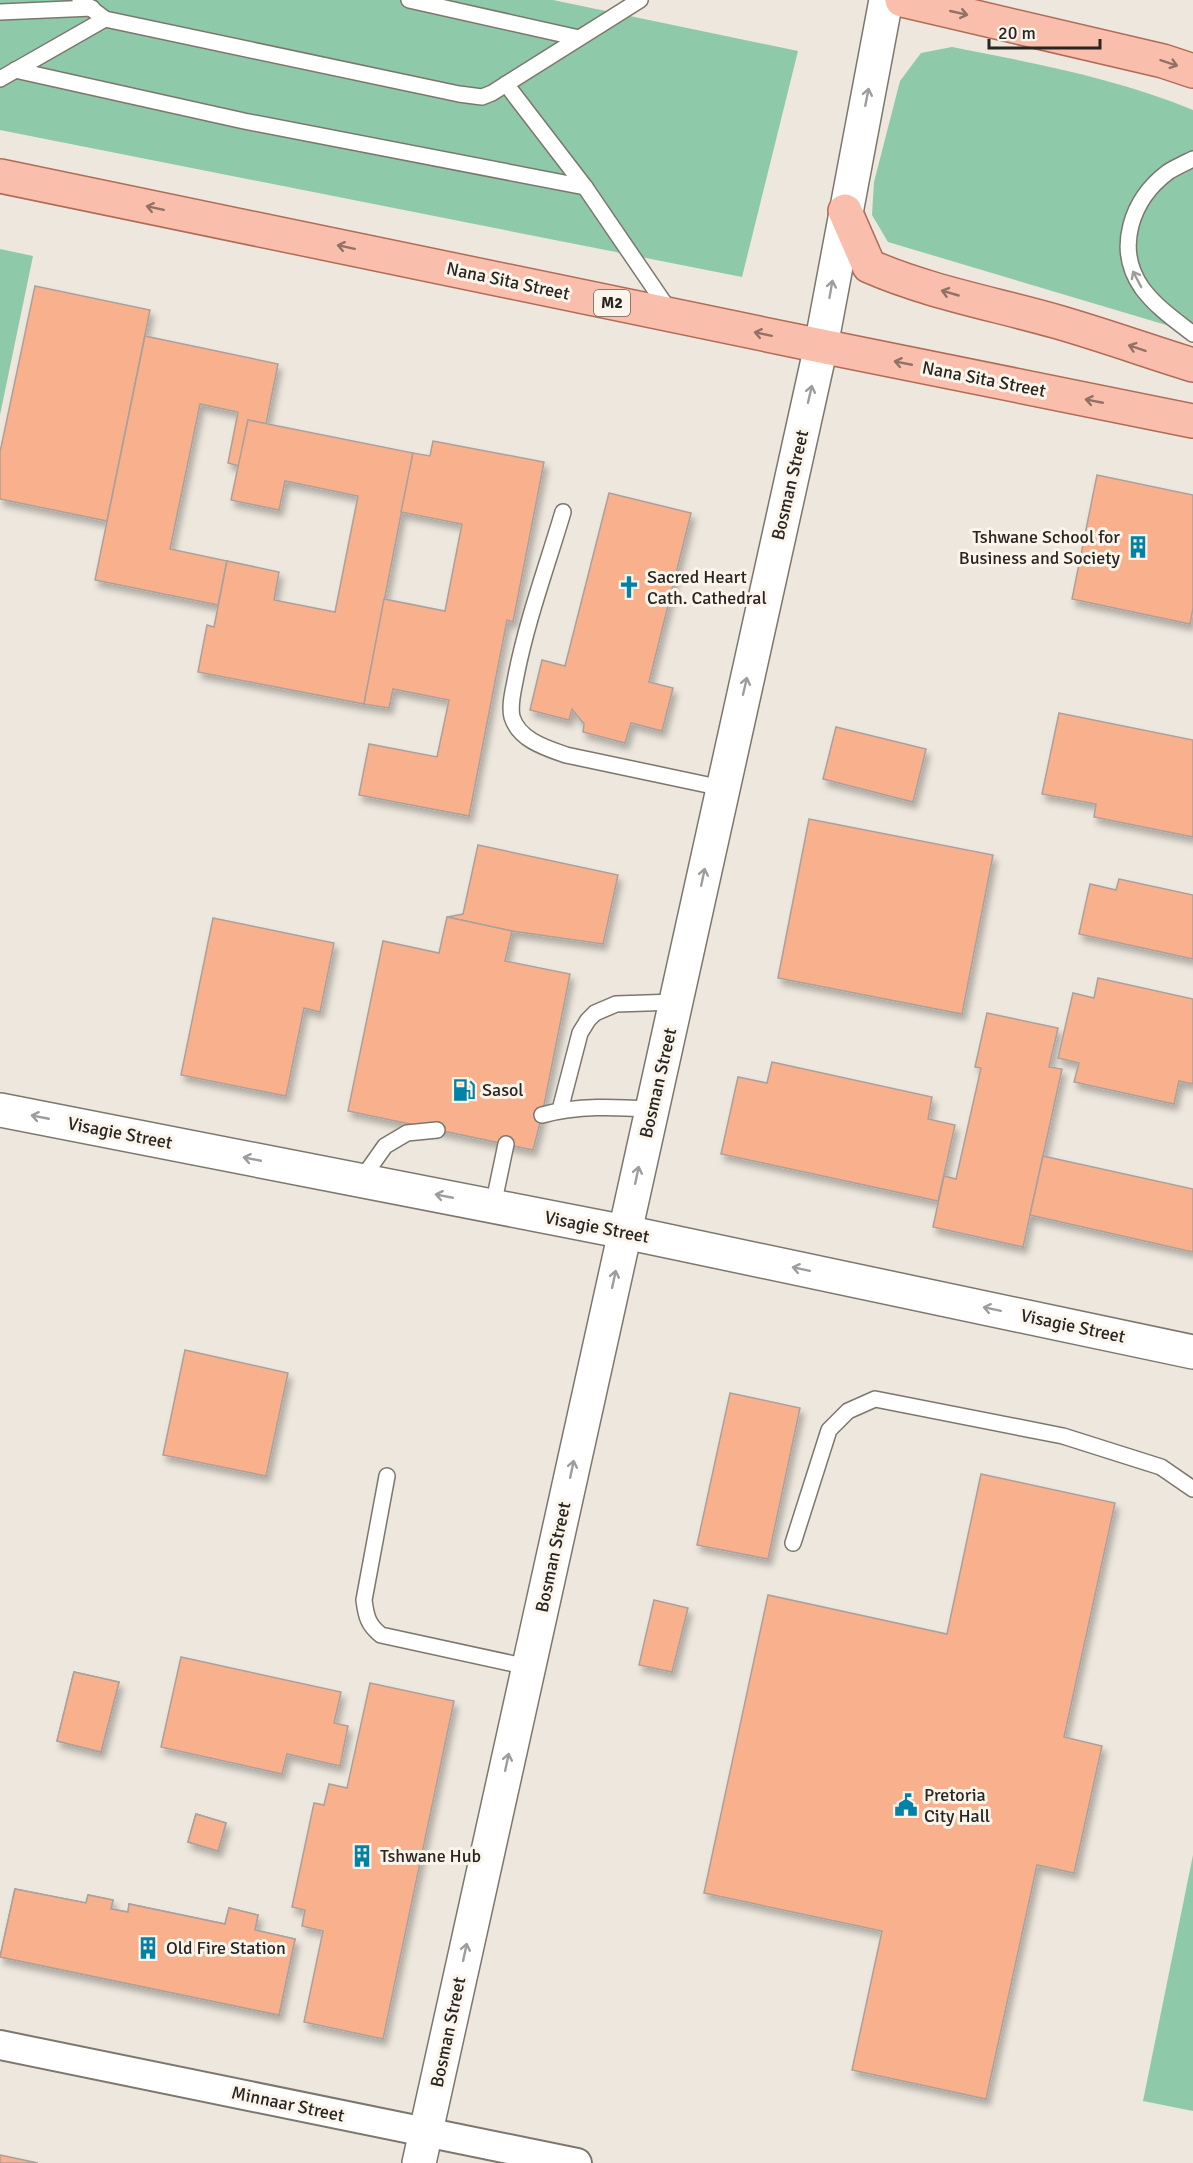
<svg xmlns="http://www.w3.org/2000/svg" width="1193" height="2163" font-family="Signika,sans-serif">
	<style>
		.green { fill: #8ecaa9 }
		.building { fill: #f9b18d; stroke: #aba09b; stroke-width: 1.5; filter: url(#shadow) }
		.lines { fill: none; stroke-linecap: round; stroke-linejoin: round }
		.lane-casing { stroke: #7c776e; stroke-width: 18 }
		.street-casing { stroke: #7c776e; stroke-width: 32 }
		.secondary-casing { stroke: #7c776e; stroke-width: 36 }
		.primary-casing { stroke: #af6c57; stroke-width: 36 }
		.lane { stroke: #fff; stroke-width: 15 }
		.street { stroke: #fff; stroke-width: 28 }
		.secondary { stroke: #fff; stroke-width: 33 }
		.primary { stroke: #fabeac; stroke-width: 33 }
		.oneway { stroke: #917267 }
		.oneway2 { stroke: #9e9d9c }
		.labels { text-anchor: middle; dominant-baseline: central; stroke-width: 6; stroke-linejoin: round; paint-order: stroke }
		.shield { fill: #faf4ea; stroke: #67645e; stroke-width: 1.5 }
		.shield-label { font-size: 16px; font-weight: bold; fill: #282622 }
		.street-label { font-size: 18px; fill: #282622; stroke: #faf4ea }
		.poi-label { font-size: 18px; fill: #282622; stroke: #faf4ea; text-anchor: start }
	</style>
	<defs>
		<filter id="shadow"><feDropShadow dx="3.5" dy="6" stdDeviation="3" flood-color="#0004"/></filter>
	</defs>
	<rect width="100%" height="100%" fill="#ede7dd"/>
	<g class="green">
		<path d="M 0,0 L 553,0 L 798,51 L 742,277 L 0,130 Z"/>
		<path d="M 952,47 C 1033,63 1116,78 1193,110 L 1193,333 L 888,242 L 872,215 L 874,182 L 900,81 L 921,53 Z"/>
		<path d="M 0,249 L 33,256 L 0,415 Z"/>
		<path d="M 1193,1855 L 1193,2111 L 1143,2101 Z"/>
	</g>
	<g class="building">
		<path d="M 35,286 L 150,310 L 107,521 L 0,499 L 0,452 Z"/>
		<path d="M 145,336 L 278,364 L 266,424 L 248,420 L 239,466 L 228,463 L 238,412 L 200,404 L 170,549 L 227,561 L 218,605 L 95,580 Z"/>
		<path d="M 248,420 L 413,453 L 364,704 L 198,672 L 207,625 L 214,627 L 227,561 L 279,572 L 274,600 L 335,612 L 358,496 L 285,481 L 279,510 L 231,500 Z"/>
		<path d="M 433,441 L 544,462 L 513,622 L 507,620 L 469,816 L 359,795 L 369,744 L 437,757 L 449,700 L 393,689 L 389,708 L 364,704 L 384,599 L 445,611 L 462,524 L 401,512 L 413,453 L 430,456 Z"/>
		<path d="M 1097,475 L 1193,495 L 1193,608 L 1190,624 L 1072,599 Z"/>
		<path d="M 609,493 L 691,513 L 649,682 L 673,688 L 662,731 L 631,723 L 625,743 L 583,732 L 584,724 L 572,709 L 569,720 L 530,710 L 542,660 L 565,666 Z"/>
		<path d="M 1059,713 L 1193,740 L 1193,837 L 1094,817 L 1096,804 L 1042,794 Z"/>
		<path d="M 836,727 L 926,749 L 913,802 L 823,779 Z"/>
		<path d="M 809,819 L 993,855 L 962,1014 L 778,978 Z"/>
		<path d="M 478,845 L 618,875 L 603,944 L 512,931 L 447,917 L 463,914 Z"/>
		<path d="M 1119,879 L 1193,895 L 1193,959 L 1079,934 L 1090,884 L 1116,890 Z"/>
		<path d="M 447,917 L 512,931 L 505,961 L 570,974 L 542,1115 L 533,1150 L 348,1111 L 383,941 L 439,953 Z"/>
		<path d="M 213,918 L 334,943 L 320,1012 L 304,1008 L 286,1096 L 181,1075 Z"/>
		<path d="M 1098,978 L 1193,999 L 1193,1084 L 1179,1081 L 1174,1104 L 1074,1082 L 1079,1063 L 1058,1058 L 1073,993 L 1094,998 Z"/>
		<path d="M 987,1013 L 1058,1028 L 1049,1067 L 1062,1069 L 1023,1247 L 933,1227 L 944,1176 L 956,1179 L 981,1068 L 975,1067 Z"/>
		<path d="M 772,1062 L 932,1097 L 928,1119 L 955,1125 L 938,1201 L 721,1154 L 738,1077 L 767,1083 Z"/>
		<path d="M 1043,1156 L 1193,1189 L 1193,1252 L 1030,1215 Z"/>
		<path d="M 185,1350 L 288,1373 L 266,1476 L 163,1455 Z"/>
		<path d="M 730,1393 L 800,1408 L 768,1559 L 697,1545 Z"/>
		<path d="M 981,1474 L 1115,1503 L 1064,1737 L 1102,1746 L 1074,1873 L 1037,1865 L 986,2099 L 852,2070 L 882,1931 L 704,1893 L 768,1595 L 947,1634 Z"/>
		<path d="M 654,1600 L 688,1608 L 672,1672 L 639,1665 Z"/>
		<path d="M 181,1657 L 341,1692 L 334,1723 L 348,1726 L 340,1766 L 287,1754 L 282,1774 L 161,1747 Z"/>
		<path d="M 74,1672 L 119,1682 L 101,1752 L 57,1741 Z"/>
		<path d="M 74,1672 L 119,1682 L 101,1752 L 57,1741 Z"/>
		<path d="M 370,1683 L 454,1701 L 383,2039 L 304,2022 L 323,1931 L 302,1926 L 305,1910 L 292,1907 L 314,1803 L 324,1805 L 329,1784 L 347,1788 Z"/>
		<path d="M 196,1814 L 226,1823 L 218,1851 L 188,1842 Z"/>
		<path d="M 196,1814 L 226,1823 L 218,1851 L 188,1842 Z"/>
		<path d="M 15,1889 L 86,1903 L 88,1895 L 113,1900 L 111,1909 L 128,1912 L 129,1904 L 225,1924 L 229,1908 L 258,1915 L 255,1930 L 295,1939 L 279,2015 L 0,1957 Z"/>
		<path d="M 15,1889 L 86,1903 L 88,1895 L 113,1900 L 111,1909 L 128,1912 L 129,1904 L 225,1924 L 229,1908 L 258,1915 L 255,1930 L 295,1939 L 279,2015 L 0,1957 Z"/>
		<path d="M 0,2155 L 38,2163 L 0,2163 Z"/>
	</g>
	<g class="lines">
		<g class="lane-casing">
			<g id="lane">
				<path d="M 80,0 L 105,19 L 459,94 L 482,97 L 492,93 L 640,0"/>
				<path d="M 409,0 L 579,38"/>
				<path d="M 0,12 L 92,8"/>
				<path d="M 15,70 L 244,121 L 585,187"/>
				<path d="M 0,79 L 105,19"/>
				<path d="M 506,84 L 585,187 L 671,313"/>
				<path d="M 1193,159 C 1185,163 1176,167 1168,172 C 1132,199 1114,248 1142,288 C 1156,307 1175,320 1193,334"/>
				<path d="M 563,512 C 547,566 527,620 516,676 C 514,688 509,704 512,717 C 519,740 546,748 566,755 L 722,788"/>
				<path d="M 560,1110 L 580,1033 L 588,1020 L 595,1013 L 616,1004 L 676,1002"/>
				<path d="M 542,1115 C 578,1105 615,1107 652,1109"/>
				<path d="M 361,1180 L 385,1146 L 407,1133 L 437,1130"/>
				<path d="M 493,1206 L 506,1144"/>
				<path d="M 387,1476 L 364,1600 C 366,1616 368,1625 381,1635 L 528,1667"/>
				<path d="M 793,1543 L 829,1430 L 848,1411 L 875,1399 L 1063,1436 L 1161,1467 L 1193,1489"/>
			</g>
		</g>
		<g class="street-casing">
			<path id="street" d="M 0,2045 L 577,2163"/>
		</g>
		<g class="secondary-casing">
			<g id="secondary">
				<path d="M 0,1110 L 625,1232 L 1193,1352"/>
				<path d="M 419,2163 L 821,346 L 886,0"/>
			</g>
		</g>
		<g class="primary-casing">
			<g id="primary">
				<path d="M 902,0 L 1163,61 L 1193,71"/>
				<path d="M 0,176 L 821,346 L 1193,421"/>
				<path d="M 845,211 L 869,266 C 928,292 995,304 1058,322 C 1103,335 1148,351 1193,365"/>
			</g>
		</g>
		<use href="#lane" class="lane"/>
		<use href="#street" class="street"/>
		<use href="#secondary" class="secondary"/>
		<use href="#primary" class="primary"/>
	</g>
	<defs><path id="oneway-shaft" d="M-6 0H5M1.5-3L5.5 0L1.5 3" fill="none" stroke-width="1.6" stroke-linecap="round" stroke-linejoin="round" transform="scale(1.5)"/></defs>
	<g class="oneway">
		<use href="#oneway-shaft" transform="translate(959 13) rotate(13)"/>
		<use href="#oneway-shaft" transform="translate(1169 63) rotate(18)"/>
		<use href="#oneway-shaft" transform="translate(155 208) rotate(-168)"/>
		<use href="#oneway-shaft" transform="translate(346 247) rotate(-168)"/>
		<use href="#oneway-shaft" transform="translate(950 293) rotate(-164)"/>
		<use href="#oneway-shaft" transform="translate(763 334) rotate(-168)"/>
		<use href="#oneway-shaft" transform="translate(1137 348) rotate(-162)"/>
		<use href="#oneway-shaft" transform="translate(903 363) rotate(-169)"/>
		<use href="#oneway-shaft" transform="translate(1094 401) rotate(-169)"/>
	</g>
	<g class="oneway2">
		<use href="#oneway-shaft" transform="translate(867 97) rotate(-79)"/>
		<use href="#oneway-shaft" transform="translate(1137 279) rotate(-118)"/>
		<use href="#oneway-shaft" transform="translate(831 289) rotate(-80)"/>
		<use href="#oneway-shaft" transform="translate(810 394) rotate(-77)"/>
		<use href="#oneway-shaft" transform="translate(745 686) rotate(-77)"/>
		<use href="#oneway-shaft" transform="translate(703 877) rotate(-78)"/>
		<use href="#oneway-shaft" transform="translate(40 1117) rotate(-169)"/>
		<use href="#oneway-shaft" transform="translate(252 1159) rotate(-169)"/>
		<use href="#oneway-shaft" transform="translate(637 1175) rotate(-78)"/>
		<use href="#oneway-shaft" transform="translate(444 1196) rotate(-169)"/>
		<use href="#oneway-shaft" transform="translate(801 1269) rotate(-168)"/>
		<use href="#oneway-shaft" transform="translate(614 1279) rotate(-78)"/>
		<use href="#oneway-shaft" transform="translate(992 1309) rotate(-168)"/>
		<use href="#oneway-shaft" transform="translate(572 1469) rotate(-78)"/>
		<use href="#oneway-shaft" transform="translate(507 1762) rotate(-78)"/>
		<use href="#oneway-shaft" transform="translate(465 1952) rotate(-78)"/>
	</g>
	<defs>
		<g id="building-bare" transform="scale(1.8)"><path d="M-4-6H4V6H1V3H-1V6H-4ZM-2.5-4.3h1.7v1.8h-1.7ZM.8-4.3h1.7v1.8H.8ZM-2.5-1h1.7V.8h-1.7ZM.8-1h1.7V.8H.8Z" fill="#0082a6" stroke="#faf4ea" stroke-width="2.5" paint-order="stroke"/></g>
		<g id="church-bare" transform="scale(1.8)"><path d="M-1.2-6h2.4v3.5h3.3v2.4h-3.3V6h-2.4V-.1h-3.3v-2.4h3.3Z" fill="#0082a6" stroke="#faf4ea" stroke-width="2.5" paint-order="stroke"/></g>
		<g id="fuel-bare" transform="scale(1.8)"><path d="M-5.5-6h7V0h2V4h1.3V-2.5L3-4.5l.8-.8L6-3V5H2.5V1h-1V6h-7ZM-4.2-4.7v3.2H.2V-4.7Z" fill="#0082a6" stroke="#faf4ea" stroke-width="2.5" paint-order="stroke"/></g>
		<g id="civic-bare" transform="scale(1.8)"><path d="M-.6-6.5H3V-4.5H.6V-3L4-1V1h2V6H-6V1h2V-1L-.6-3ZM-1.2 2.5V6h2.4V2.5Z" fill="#0082a6" stroke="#faf4ea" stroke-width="2.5" paint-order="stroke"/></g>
	</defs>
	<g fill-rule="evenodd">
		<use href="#building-bare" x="1138" y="547"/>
		<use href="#church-bare" x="629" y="587"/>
		<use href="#fuel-bare" x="464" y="1090"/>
		<use href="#civic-bare" x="906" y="1805"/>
		<use href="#building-bare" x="362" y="1856"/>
		<use href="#building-bare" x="148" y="1948"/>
	</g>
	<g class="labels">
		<rect class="shield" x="594" y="290" width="36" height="26" rx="4.5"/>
		<g class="shield-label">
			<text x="612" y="303">M2</text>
		</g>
		<g class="street-label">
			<text transform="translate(508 281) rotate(12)">Nana Sita Street</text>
			<text transform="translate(984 379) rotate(11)">Nana Sita Street</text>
			<text transform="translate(790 485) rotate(-77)">Bosman Street</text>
			<text transform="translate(658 1083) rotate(-77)">Bosman Street</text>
			<text transform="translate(120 1133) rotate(11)">Visagie Street</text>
			<text transform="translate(597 1227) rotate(11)">Visagie Street</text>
			<text transform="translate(1073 1326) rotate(12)">Visagie Street</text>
			<text transform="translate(553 1557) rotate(-78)">Bosman Street</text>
			<text transform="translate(448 2032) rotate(-78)">Bosman Street</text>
			<text transform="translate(288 2104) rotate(12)">Minnaar Street</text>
		</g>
		<g class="poi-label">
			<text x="1120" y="537" text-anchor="end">Tshwane School for<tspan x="1120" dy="21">Business and Society</tspan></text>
			<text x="647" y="577">Sacred Heart<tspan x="647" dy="21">Cath. Cathedral</tspan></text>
			<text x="482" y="1090">Sasol</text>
			<text x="924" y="1795">Pretoria<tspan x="924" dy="21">City Hall</tspan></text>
			<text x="380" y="1856">Tshwane Hub</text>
			<text x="166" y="1948">Old Fire Station</text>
		</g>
	</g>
	<path d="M989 39v9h111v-9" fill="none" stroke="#282622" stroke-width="3"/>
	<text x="998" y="39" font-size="18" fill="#282622" stroke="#faf4ea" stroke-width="4.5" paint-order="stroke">20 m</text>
</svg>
